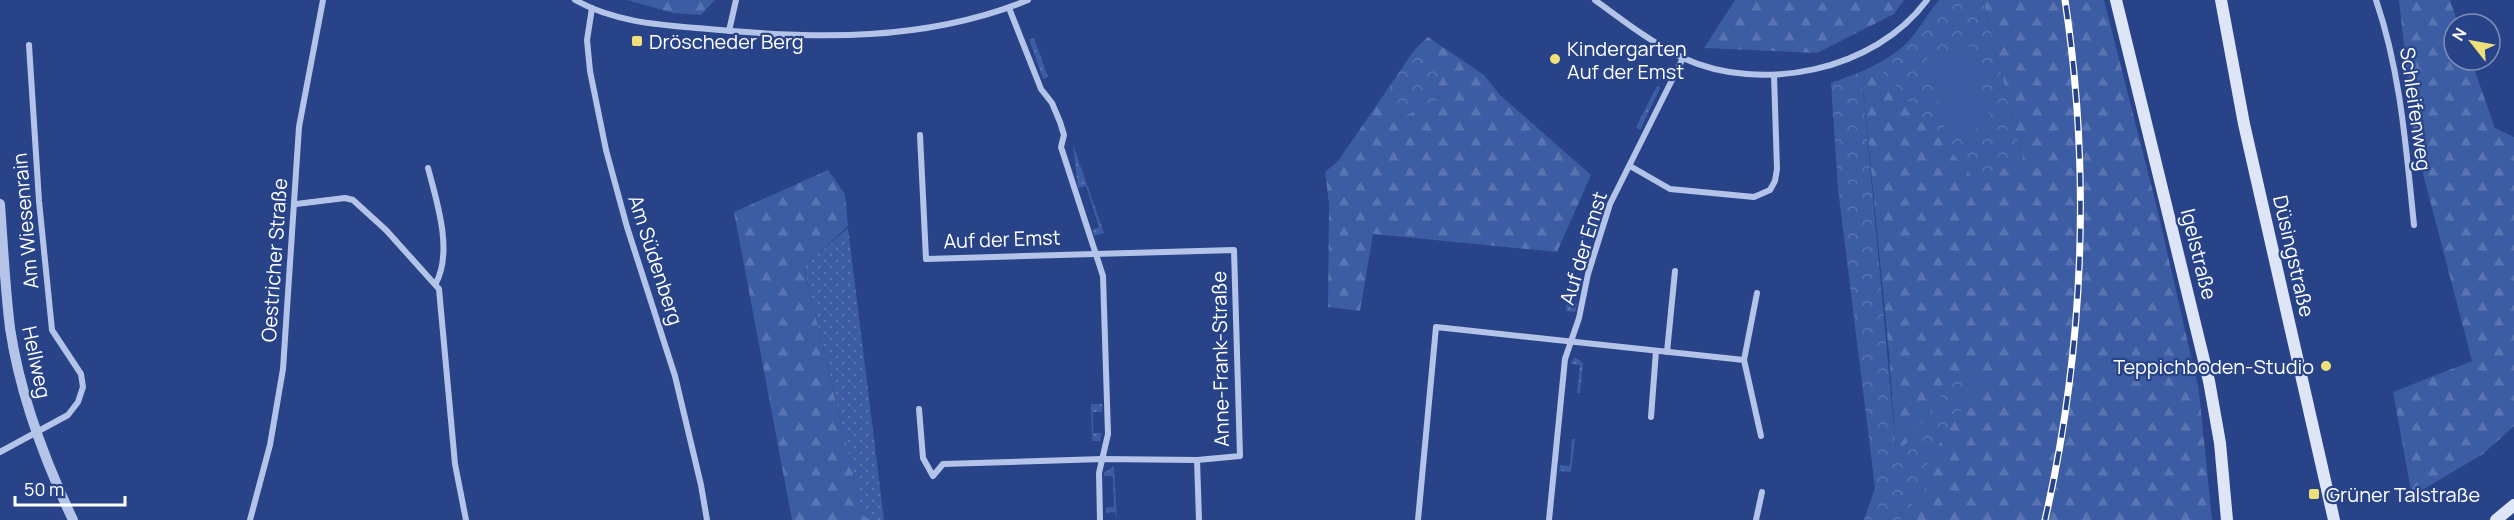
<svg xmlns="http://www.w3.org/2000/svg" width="2514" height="520" font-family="Manrope,sans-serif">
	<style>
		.grass { fill: url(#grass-dots) }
		.forest { fill: url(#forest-firs) }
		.park { fill: url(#park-crowns) }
		.pitch { fill: #3c5ca3 }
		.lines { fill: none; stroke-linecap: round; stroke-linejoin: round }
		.minor { stroke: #b4c3e8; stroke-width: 6 }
		.tertiary { stroke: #b4c3e8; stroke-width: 10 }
		.secondary { stroke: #dde5f7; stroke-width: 12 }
		.rail-casing { stroke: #fff; stroke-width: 7 }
		.rail { stroke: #284387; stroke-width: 4.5; stroke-dasharray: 14; stroke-linecap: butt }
		.poi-dot { fill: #f0e07a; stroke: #284387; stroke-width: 2 }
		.labels { text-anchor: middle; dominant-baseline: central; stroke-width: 4.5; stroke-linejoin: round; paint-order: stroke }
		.poi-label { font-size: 20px; fill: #fff; stroke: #284387; text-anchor: start }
		.street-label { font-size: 20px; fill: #fff; stroke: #284387 }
	</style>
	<defs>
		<pattern id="grass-dots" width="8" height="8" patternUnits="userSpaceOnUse" patternTransform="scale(1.5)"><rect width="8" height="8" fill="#3c5ca3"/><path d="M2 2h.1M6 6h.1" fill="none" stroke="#5974b1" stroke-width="1.8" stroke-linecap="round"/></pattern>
		<pattern id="forest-firs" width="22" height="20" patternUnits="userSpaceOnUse" patternTransform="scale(1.5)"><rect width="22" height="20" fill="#3c5ca3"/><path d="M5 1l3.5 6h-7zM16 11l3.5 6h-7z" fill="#5974b1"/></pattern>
		<pattern id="park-crowns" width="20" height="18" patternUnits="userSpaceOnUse" patternTransform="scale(1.5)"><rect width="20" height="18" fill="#3c5ca3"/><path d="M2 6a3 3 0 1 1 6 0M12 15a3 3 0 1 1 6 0" fill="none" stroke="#5974b1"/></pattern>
	</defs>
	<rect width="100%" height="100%" fill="#284387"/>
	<g class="grass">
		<path d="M 1034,38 L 1048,77 L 1043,79 L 1029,39 Z"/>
		<path d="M 1657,86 L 1660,88 L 1640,130 L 1636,127 Z"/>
		<path d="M 1073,145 L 1104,233 L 1094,236 L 1092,230 L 1099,227 L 1086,186 L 1078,188 Z"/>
		<path d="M 1600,197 L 1596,227 L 1588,225 L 1574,270 L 1569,301 L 1577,304 L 1575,312 L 1566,311 C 1570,270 1579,233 1600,197 Z"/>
		<path d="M 848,228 L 884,520 L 870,520 L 863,515 L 804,267 Z"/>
		<path d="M 1575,357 L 1583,363 L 1580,393 L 1577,393 L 1580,365 L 1570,364 Z"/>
		<path d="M 1091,404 L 1102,404 L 1102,412 L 1093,412 L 1093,433 L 1102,433 L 1100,441 L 1092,441 Z"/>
		<path d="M 1572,439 L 1575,439 L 1571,472 L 1559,471 L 1560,465 L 1570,466 Z"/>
		<path d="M 1114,466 L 1117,520 L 1115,512 L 1106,513 L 1106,508 L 1114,507 L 1113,476 L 1104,476 L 1104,473 Z"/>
	</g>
	<g class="forest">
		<path d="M 627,0 L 715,0 L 701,15 L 673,13 Z"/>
		<path d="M 1735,0 L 1904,0 L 1894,14 L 1817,53 L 1704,48 Z"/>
		<path d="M 1983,0 L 2104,0 L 2157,208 L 2199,391 L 2212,520 L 1901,520 L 1889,354 L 1862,77 L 1878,67 L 2023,161 Z"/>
		<path d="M 2399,0 L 2450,0 L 2458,24 L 2454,24 L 2454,60 L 2471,60 L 2495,128 L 2514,137 L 2514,426 L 2483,454 L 2412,496 L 2393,392 L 2472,361 L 2414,139 Z"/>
		<path d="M 1428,37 L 1484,75 L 1500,95 L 1591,175 L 1557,252 L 1373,234 L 1360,311 L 1328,307 L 1329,204 L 1325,172 L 1338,161 L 1378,103 L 1403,117 L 1440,70 L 1415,49 Z"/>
		<path d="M 828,170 L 845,194 L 848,226 L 804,268 L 863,515 L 870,520 L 792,520 L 734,212 Z"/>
	</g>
	<g class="park">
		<path d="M 1939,0 L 1983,0 L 2023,161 L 1975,180 L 1879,67 L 1862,77 L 1896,449 L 1906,444 L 1960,370 L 1976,377 L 1976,385 L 1943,440 L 1928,455 L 1927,487 L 1909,508 L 1900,505 L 1901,520 L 1864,520 L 1875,488 L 1838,189 L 1831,83 C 1859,73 1892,61 1912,37 C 1921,26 1929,12 1939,0 Z"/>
		<path d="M 1415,49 L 1441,70 L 1437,100 L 1403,117 L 1378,103 Z"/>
	</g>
	<path class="pitch" d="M 1972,46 L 1992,125 L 1947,137 L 1927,58 Z"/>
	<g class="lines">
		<g class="minor">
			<path d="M 575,0 C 616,23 662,25 708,29 C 816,39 925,42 1028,0"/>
			<path d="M 1595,0 C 1622,20 1652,43 1683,58 C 1761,94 1875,71 1927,0"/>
			<path d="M 2376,0 C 2401,73 2406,149 2414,225"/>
			<path d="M 592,8 L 587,40 L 590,71 L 606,150 L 627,227 L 675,376 L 701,485 L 707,520"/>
			<path d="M 1009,8 L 1041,89 L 1052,103 L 1060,122 L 1064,135 L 1061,147 L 1103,276 L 1108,434 L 1099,473 L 1100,520"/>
			<path d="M 729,31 L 736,0"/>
			<path d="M 920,135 L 926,259 L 1234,250 L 1240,456 L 1197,460"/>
			<path d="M 1630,166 L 1670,189 L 1754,197 L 1770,190 L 1775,181 L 1777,169 L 1774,75"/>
			<path d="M 428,168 C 437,202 453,251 436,283"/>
			<path d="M 296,204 L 345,198 L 353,200 L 386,230 L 439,289 L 455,464 L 466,520"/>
			<path d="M 1667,352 L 1675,271"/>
			<path d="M 1744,360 L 1757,293"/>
			<path d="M 919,409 L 923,458 L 933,476 L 943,464 L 1102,459 L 1197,460 L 1199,520"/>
			<path d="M 1651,417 L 1656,351"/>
			<path d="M 0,452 L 68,415 L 78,402 L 83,387 L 81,374 L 52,330 L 39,201 L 29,45"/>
			<path d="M 250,520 L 270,445 L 283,369 L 299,127 L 323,0"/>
			<path d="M 1418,520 L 1436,327 L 1744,360 L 1761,436"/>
			<path d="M 1549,520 L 1565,359 L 1579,318 L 1588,274 L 1610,204 L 1683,58"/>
			<path d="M 1756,520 L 1762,492"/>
		</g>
		<path class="tertiary" d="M 0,204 C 3,245 5,287 10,328 C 20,395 44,459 73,520"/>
		<g class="secondary">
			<path d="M 2116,0 L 2209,381 L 2220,443 L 2227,520"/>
			<path d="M 2221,0 L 2244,124 L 2334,520"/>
			<path d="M 2496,520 L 2514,505"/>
		</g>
		<g class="rail-casing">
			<path id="rail" d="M 2045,520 C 2084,350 2091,173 2065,0"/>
		</g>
		<use href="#rail" class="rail"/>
	</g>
	<g class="poi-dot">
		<rect x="631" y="35" width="12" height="12" rx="3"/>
		<circle cx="1555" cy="59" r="6"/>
		<circle cx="2326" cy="366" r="6"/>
		<rect x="2308" y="488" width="12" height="12" rx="3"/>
	</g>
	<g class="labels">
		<g class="poi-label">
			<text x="649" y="41">Dröscheder Berg</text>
			<text x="1567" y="48">Kindergarten<tspan x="1567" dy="23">Auf der Emst</tspan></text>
			<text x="2314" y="366" text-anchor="end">Teppichboden-Studio</text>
			<text x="2326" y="494">Grüner Talstraße</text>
		</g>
		<g class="street-label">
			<text transform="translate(2416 109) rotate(82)">Schleifenweg</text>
			<text transform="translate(25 221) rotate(-95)">Am Wiesenrain</text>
			<text transform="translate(1002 239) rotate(-2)">Auf der Emst</text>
			<text transform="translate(1583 248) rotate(-73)">Auf der Emst</text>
			<text transform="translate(2199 254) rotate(76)">Igelstraße</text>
			<text transform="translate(2294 256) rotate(77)">Düsingstraße</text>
			<text transform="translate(274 260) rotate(-86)">Oestricher Straße</text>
			<text transform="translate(656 260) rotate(72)">Am Südenberg</text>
			<text transform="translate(1220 359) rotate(-91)">Anne-Frank-Straße</text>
			<text transform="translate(37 362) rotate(78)">Hellweg</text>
		</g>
	</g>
	<g transform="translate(2472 42) rotate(301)"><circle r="28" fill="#284387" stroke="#7e8eb7" stroke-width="1.5"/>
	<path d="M0-4.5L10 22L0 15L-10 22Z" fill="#f0e07a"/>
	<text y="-9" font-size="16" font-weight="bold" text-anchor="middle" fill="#ffffff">N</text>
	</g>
	<path d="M15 496v9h110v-9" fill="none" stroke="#ffffff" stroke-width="3"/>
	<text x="24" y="496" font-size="18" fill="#ffffff" stroke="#284387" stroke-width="4.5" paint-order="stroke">50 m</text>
</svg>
